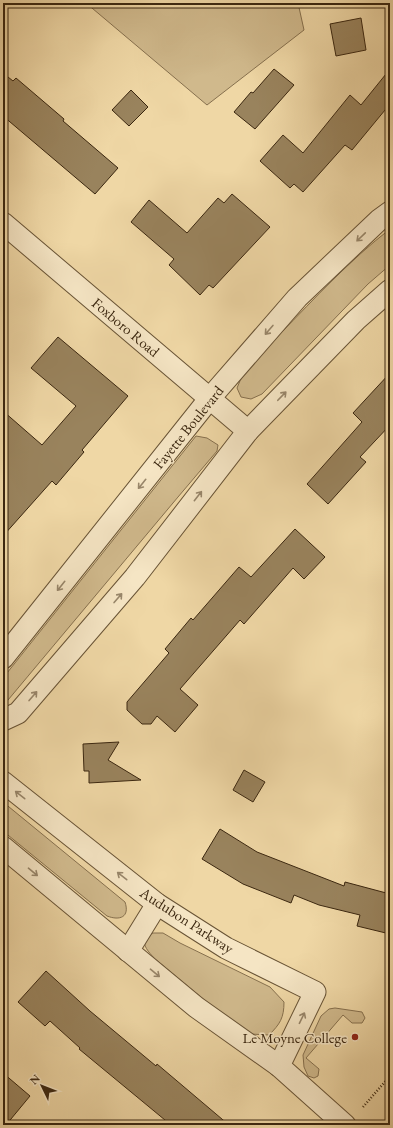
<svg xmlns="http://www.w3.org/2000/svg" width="393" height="1128" font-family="'EB Garamond',serif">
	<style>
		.green { fill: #d0b98c; stroke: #86704e }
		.building { fill: #99835d; stroke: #3b2710 }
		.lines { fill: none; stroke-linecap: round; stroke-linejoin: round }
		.minor-casing { stroke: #685335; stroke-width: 23 }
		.path { stroke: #3b2710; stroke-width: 2.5; stroke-dasharray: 1 2; stroke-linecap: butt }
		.minor { stroke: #f5e5c4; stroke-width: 21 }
		.oneway { stroke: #98866a }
		.poi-dot { fill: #8f2418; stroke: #f5e5c4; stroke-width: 1.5 }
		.labels { text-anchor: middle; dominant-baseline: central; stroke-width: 3; stroke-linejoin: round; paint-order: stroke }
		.street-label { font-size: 15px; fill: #3b2710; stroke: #f5e5c4 }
		.poi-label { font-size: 15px; fill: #3b2710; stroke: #f5e5c4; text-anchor: end }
	</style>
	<rect width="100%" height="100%" fill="#efd7a5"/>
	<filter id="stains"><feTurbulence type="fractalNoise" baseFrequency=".005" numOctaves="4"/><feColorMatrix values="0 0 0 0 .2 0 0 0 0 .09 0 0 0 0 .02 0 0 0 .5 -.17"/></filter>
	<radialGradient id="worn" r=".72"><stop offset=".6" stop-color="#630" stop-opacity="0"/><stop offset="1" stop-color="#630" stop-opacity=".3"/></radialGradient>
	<g class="green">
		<path d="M 86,3 L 298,3 L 304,30 L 207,105 Z"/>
		<path d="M 390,229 L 390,265 L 368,284 L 262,394 L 251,399 L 241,397 L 237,388 C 244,367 265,351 280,334 C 315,298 350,260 390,229 Z"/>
		<path d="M 196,436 L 207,438 L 218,445 L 217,451 L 178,497 L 3,706 L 3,678 Z"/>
		<path d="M 3,802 L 125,902 C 130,917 120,921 107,916 L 3,831 Z"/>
		<path d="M 153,933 L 163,933 L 180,943 L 270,987 L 284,1002 C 284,1018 280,1024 269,1035 L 250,1034 L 243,1032 L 155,959 C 146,949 138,941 153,933 Z"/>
		<path d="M 335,1008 L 362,1012 L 365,1018 L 362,1023 L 352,1023 L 343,1015 L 306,1058 L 319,1069 L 318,1076 L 314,1078 L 308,1076 L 304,1067 L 303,1055 L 321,1016 L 329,1009 Z"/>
	</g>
	<g class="building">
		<path d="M 361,18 L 366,50 L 336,56 L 330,24 Z"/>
		<path d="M 274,69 L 294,85 L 255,129 L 234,112 L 251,92 L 253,93 Z"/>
		<path d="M 390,69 L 390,104 L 352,150 L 345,145 L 303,192 L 294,184 L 290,188 L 260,161 L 283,135 L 303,153 L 350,95 L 361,105 Z"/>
		<path d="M 3,73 L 13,81 L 16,78 L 64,119 L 63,121 L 118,168 L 95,194 L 3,116 Z"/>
		<path d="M 131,90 L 148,107 L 129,126 L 112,110 Z"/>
		<path d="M 232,194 L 270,227 L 213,288 L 209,285 L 200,295 L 169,265 L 174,259 L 131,222 L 149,200 L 187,233 L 218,198 L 224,203 Z"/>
		<path d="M 58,337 L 128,396 L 82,450 L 84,452 L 56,485 L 52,481 L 3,536 L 3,411 L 42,445 L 76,406 L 31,368 Z"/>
		<path d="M 390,373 L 390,425 L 360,457 L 366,462 L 328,504 L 307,484 L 362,422 L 353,413 Z"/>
		<path d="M 295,529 L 325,557 L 304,579 L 293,568 L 244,624 L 240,620 L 180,689 L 198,705 L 175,732 L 157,716 L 151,724 L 142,724 L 127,710 L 127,702 L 169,653 L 165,649 L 191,618 L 193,620 L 239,567 L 251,577 Z"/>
		<path d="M 119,742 L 108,760 L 141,780 L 89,783 L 89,771 L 84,771 L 83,744 Z"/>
		<path d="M 244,770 L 265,782 L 253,802 L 233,790 Z"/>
		<path d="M 220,829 L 257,852 L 344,886 L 345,882 L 390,894 L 390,934 L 357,926 L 360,915 L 319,905 L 294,895 L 291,903 L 243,884 L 202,859 Z"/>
		<path d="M 46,971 L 90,1011 L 156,1066 L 157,1064 L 229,1125 L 171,1125 L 79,1049 L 80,1048 L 50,1021 L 45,1026 L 18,1002 Z"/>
		<path d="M 3,1073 L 30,1096 L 6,1125 L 3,1125 Z"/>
	</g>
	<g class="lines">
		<g class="minor-casing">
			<g id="minor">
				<path d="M 3,223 L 248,431"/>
				<path d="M 3,658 L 210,398 L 297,298 L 379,220 L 390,212"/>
				<path d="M 3,720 L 18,713 L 135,577 L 248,431 L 356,320 L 390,290"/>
				<path d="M 3,782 L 157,904 L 226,948 L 315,992 L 279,1066"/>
				<path d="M 3,847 L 196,1007 L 279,1066 L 345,1125"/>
				<path d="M 128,951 L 157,904"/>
			</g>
		</g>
		<path class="path" d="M 363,1107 L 390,1076"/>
		<use href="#minor" class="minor"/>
	</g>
	<defs><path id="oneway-shaft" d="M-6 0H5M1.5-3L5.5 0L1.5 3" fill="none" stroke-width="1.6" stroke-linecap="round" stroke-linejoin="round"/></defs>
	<g class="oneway">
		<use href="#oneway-shaft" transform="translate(361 237) rotate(136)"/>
		<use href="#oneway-shaft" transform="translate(269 330) rotate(131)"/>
		<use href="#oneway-shaft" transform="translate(282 396) rotate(-46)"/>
		<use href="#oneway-shaft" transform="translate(142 484) rotate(129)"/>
		<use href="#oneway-shaft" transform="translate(198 496) rotate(-52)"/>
		<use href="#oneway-shaft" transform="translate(61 586) rotate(129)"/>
		<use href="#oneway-shaft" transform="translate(118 598) rotate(-49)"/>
		<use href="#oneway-shaft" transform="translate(33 696) rotate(-49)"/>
		<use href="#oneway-shaft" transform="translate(20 795) rotate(-142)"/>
		<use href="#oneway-shaft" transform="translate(33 872) rotate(40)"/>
		<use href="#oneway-shaft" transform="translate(122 876) rotate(-142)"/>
		<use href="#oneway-shaft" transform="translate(155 973) rotate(40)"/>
		<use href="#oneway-shaft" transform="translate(302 1018) rotate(-64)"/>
	</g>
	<circle class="poi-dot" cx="355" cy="1037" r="4"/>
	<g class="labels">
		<g class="street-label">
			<text transform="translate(126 327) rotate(40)">Foxboro Road</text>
			<text transform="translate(188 427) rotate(-51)">Fayette Boulevard</text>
			<text transform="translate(187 920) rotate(33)">Audubon Parkway</text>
		</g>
		<g class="poi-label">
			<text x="347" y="1037">Le Moyne College</text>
		</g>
	</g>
	<rect width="393" height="1128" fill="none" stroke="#efd7a5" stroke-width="16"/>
	<rect x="4" y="4" width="385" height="1120" fill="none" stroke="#3b2710" stroke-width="2"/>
	<rect x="8" y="8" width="377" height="1112" fill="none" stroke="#3b2710"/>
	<g transform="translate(42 1086) rotate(313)" stroke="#f5e5c4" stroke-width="3" paint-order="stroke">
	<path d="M0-3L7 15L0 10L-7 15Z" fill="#3b2710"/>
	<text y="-6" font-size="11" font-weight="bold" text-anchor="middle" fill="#3b2710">N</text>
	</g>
	<rect width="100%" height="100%" filter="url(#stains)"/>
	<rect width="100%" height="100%" fill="url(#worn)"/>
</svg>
